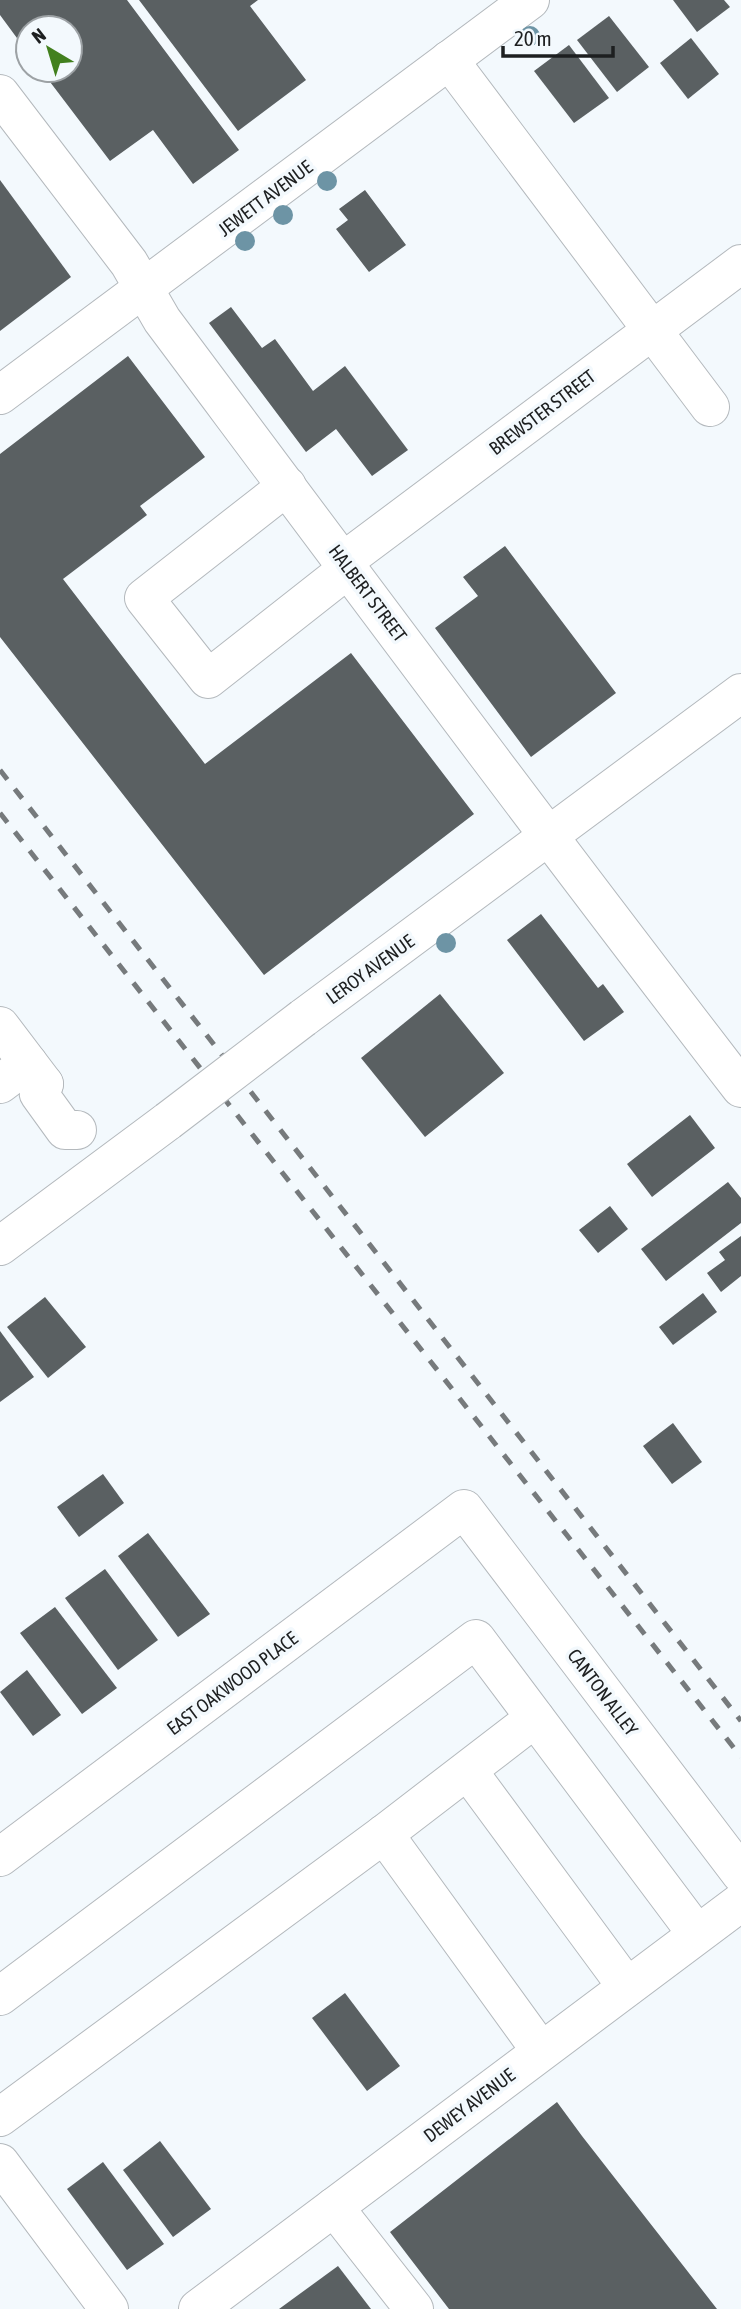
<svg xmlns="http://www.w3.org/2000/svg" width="741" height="2309" font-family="'Asap Condensed',sans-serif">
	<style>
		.building { fill: #5a6062 }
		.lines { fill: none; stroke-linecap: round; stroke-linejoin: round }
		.minor-casing { stroke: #b4b9bd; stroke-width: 40 }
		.minor { stroke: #fff; stroke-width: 38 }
		.rail { stroke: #767a7c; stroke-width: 5; stroke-dasharray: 12 12; stroke-linecap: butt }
		.minor-bridge-casing { stroke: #b4b9bd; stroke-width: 40; stroke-linecap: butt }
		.minor-bridge { stroke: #fff; stroke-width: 38 }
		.tree { fill: #6d94a5 }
		.labels { text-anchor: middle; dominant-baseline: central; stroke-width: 7; stroke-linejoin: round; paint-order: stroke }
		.street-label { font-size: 19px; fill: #1d1f20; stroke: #f3f9fd }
	</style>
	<rect width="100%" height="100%" fill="#f3f9fd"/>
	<g class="building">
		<path d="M 0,0 L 127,0 L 239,150 L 193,184 L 153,130 L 110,161 L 41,70 L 70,70 L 70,28 L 28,28 L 28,53 L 0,15 Z"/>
		<path d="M 139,0 L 258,0 L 250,6 L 306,80 L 238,131 Z"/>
		<path d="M 673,0 L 724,0 L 730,7 L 697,32 Z"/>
		<path d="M 609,16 L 649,67 L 617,92 L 577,40 Z"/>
		<path d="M 691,38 L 719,74 L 688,99 L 660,63 Z"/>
		<path d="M 569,45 L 609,98 L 574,123 L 534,71 Z"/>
		<path d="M 0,180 L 71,277 L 0,331 Z"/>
		<path d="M 365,190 L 406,245 L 369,272 L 336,229 L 348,220 L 339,209 Z"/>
		<path d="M 231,307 L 262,348 L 275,339 L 313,391 L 345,366 L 408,450 L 372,476 L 336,429 L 306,452 L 209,323 Z"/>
		<path d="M 128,356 L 205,457 L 140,506 L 147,515 L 63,579 L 205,764 L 351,653 L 474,814 L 264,975 L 0,637 L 0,454 Z"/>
		<path d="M 505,546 L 616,693 L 531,757 L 435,628 L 478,596 L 463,577 Z"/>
		<path d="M 541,914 L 598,988 L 603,984 L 624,1012 L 584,1041 L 507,940 Z"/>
		<path d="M 440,994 L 504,1073 L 425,1137 L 361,1058 Z"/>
		<path d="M 690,1115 L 715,1148 L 652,1197 L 627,1164 Z"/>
		<path d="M 728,1182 L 741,1198 L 741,1223 L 666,1281 L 641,1249 Z"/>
		<path d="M 610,1206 L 628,1229 L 598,1253 L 579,1230 Z"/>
		<path d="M 741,1236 L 741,1276 L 721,1292 L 707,1273 L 725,1260 L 719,1252 Z"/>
		<path d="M 703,1293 L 717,1312 L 673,1345 L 659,1327 Z"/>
		<path d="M 45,1297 L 86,1347 L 48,1378 L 7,1327 Z"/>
		<path d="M 0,1331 L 34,1377 L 0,1402 Z"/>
		<path d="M 673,1423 L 702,1462 L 672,1484 L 643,1446 Z"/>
		<path d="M 103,1474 L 124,1503 L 79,1537 L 57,1507 Z"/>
		<path d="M 148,1533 L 210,1614 L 178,1637 L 118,1556 Z"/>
		<path d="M 105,1569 L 158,1640 L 118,1670 L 65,1598 Z"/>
		<path d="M 55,1607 L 117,1688 L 82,1714 L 20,1633 Z"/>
		<path d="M 27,1670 L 61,1715 L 33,1736 L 0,1692 Z"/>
		<path d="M 345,1993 L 400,2066 L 367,2091 L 312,2018 Z"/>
		<path d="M 557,2102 L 582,2136 L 717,2309 L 449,2309 L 409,2257 L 390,2232 Z"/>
		<path d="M 160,2141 L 211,2209 L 173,2237 L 123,2170 Z"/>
		<path d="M 103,2162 L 164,2244 L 127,2270 L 67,2189 Z"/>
		<path d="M 338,2266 L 371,2309 L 279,2309 Z"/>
	</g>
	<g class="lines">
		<g class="minor-casing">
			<g id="minor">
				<path d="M 449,60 L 710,407"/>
				<path d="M 0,94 L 129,263 L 162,320 C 354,577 545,834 741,1088"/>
				<path d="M 0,395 L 530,0"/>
				<path d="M 287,486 L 144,598 L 208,679 L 349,568"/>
				<path d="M 344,561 L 741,264"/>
				<path d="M 303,1018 L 741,693"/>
				<path d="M 0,1026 L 44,1084"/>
				<path d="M 0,1084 L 28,1063"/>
				<path d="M 44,1084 L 39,1094 L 65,1130 L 77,1130"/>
				<path d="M 0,1246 L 168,1121"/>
				<path d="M 468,1771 L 627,1987"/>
				<path d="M 384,1834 L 541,2051"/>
				<path d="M 0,1857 L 464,1509 L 741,1874"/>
				<path d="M 0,1996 L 476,1639 L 697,1934"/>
				<path d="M 0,2117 L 384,1834 L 535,1718"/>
				<path d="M 0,2163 L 109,2309"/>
				<path d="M 334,2207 L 414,2309"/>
				<path d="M 198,2309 L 741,1902"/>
			</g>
		</g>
		<use href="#minor" class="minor"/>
		<g class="rail">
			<path d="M 0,770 L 741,1721"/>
			<path d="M 0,813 L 741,1757"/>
		</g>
		<g class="minor-bridge-casing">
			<path id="minor-bridge" d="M 168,1121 L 303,1018"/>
		</g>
		<use href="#minor-bridge" class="minor-bridge"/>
	</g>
	<g class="tree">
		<circle cx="530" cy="36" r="10"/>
		<circle cx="327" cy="181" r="10"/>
		<circle cx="283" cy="215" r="10"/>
		<circle cx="245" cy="241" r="10"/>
		<circle cx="446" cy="943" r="10"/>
	</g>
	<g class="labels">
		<g class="street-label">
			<text transform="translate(265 198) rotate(-37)">JEWETT AVENUE</text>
			<text transform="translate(542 412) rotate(-37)">BREWSTER STREET</text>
			<text transform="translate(368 593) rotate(53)">HALBERT STREET</text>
			<text transform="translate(370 969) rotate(-36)">LEROY AVENUE</text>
			<text transform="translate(232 1683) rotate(-37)">EAST OAKWOOD PLACE</text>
			<text transform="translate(603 1692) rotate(53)">CANTON ALLEY</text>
			<text transform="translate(469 2105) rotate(-37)">DEWEY AVENUE</text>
		</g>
	</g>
	<g transform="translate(49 49) rotate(322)"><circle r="33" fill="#f3f9fd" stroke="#9da2a5" stroke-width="2"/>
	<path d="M0-5L12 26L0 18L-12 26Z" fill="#42801e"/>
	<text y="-10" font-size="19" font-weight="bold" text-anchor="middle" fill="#1d1f20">N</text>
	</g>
	<path d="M503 46v10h110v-10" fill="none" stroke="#1d1f20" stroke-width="3.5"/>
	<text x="514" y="46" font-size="21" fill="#1d1f20" stroke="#f3f9fd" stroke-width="5" paint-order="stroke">20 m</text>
</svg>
